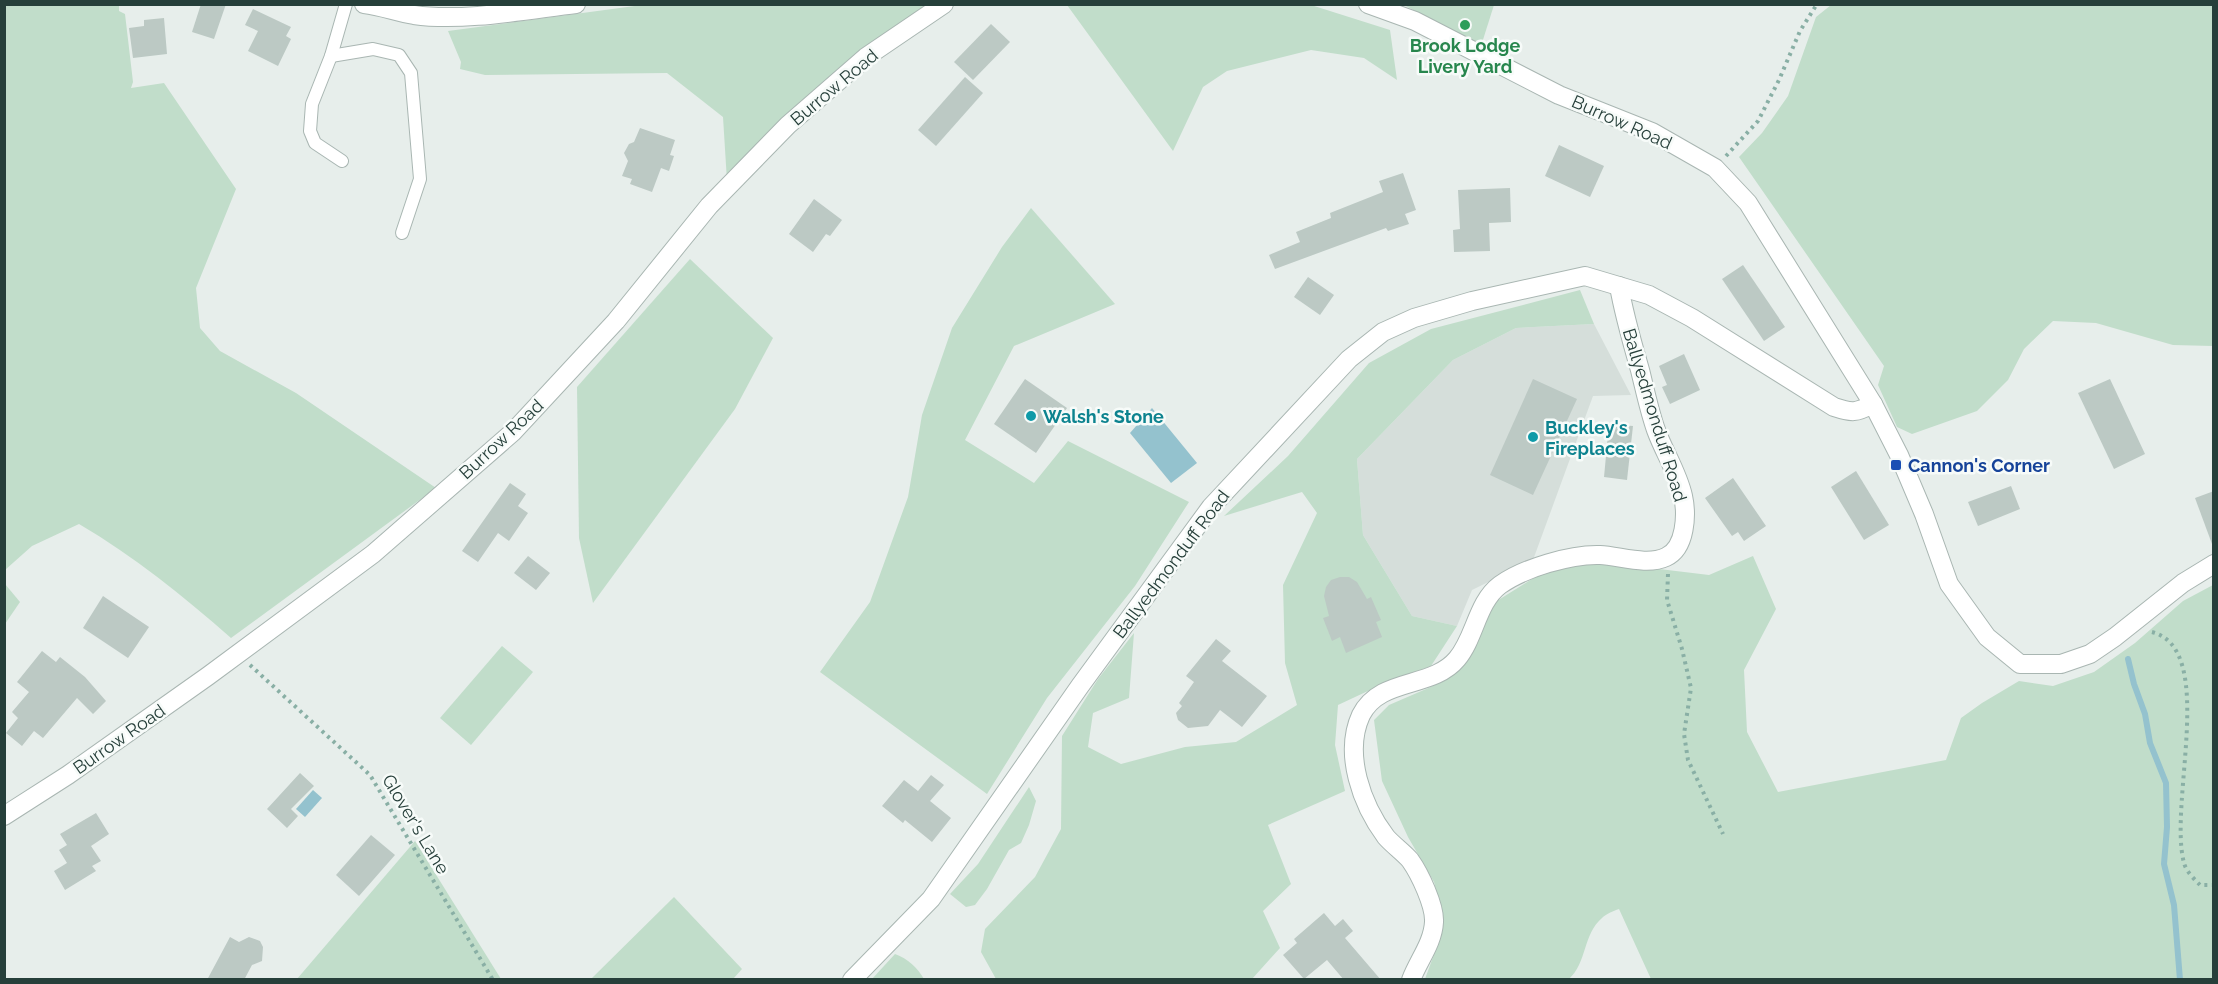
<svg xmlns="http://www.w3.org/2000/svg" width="2218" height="984" font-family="Raleway,sans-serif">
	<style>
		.built { fill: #d5deda }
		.green { fill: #c1ddca }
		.water { fill: #94c2ce }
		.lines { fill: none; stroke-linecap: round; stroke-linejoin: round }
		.stream { stroke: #94c2ce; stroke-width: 6 }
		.building { fill: #bcc9c4 }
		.service-casing { stroke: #a9b6b2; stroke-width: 14 }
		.minor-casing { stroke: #a9b6b2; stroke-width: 20 }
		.tertiary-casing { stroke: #a9b6b2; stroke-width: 20 }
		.path { stroke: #89afa5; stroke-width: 4; stroke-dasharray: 3 4.5; stroke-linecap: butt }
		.service { stroke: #fff; stroke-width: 12 }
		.minor { stroke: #fff; stroke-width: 18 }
		.tertiary { stroke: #fff; stroke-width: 18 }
		.leisure-dot { fill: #2e9e5b; stroke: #f7fbf9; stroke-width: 2 }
		.culture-dot { fill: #0f9aa8; stroke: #f7fbf9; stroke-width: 2 }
		.transit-dot { fill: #1a4fb4; stroke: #f7fbf9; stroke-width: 2 }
		.labels { text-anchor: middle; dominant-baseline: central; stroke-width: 5; stroke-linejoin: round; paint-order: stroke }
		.leisure-label { font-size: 18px; font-weight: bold; fill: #27864d; stroke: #f7fbf9 }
		.street-label { font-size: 18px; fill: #263f3a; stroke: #f7fbf9 }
		.culture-label { font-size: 18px; font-weight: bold; fill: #0d838f; stroke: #f7fbf9; text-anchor: start }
		.transit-label { font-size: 18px; font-weight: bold; fill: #164399; stroke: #f7fbf9; text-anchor: start }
	</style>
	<rect width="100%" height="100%" fill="#e7eeeb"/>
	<path class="built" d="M 1594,324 L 1631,395 L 1593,396 L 1533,560 L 1472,590 L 1457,626 L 1412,616 L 1363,535 L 1357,459 L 1453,360 L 1516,328 Z"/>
	<g class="green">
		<path d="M 825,4 L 926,5 L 872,47 L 727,181 L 723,117 L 667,73 L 485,75 L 460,69 L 461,62 L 448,31 L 642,5 Z"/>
		<path d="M 5,5 L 119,5 L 119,11 L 125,14 L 133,82 L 131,88 L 164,83 L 236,189 L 196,288 L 200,328 L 220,351 L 296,393 L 436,488 L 231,638 C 182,595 135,557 79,524 L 32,546 L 5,570 Z"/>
		<path d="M 1067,5 L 1311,5 L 1390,30 L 1397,80 L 1364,58 L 1311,50 L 1227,71 L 1203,87 L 1173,151 Z"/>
		<path d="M 1404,5 L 1494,5 L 1481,46 Z"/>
		<path d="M 1831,5 L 2213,5 L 2213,346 L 2173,345 L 2096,323 L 2053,321 L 2024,349 L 2008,380 L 1977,411 L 1912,434 L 1897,427 L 1878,385 L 1884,366 L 1739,157 L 1762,133 L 1788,96 L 1816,17 Z"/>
		<path d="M 1031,208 L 1115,304 L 1014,346 L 965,440 L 1034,483 L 1068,441 L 1189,502 L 1135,586 L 1047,698 L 987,794 L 820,672 L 870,602 L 908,497 L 922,415 L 952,328 L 1002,247 Z"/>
		<path d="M 690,259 L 773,338 L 735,409 L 593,603 L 579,538 L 577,387 Z"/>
		<path d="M 1580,290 L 1594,324 L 1516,328 L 1453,360 L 1357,459 L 1363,535 L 1412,616 L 1457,626 L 1431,666 L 1385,683 L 1338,705 L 1335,745 L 1345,791 L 1268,825 L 1291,884 L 1263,911 L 1280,948 L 1252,979 L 996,979 L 981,952 L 985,929 L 1035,877 L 1061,829 L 1062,736 L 1098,679 L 1134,633 L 1129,698 L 1093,713 L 1088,747 L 1121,764 L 1185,747 L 1236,742 L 1297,705 L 1285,663 L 1283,585 L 1317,513 L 1302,492 L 1224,516 L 1288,456 L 1369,363 L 1431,329 Z"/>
		<path d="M 1753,556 L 1776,609 L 1744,670 L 1747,732 L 1778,792 L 1946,760 L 1961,718 L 1982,703 L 2019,681 L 2053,686 L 2094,672 L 2135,643 L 2183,601 L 2213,585 L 2213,979 L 1651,979 L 1619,909 C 1613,911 1606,914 1602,918 C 1583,934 1587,963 1569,979 L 1425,979 L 1440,938 L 1441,909 L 1434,882 L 1408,837 L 1382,781 L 1374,720 L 1389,705 L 1433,686 L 1459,667 L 1492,604 L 1540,574 L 1593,561 L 1709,575 Z"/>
		<path d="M 5,584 L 20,602 L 5,624 Z"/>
		<path d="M 502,646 L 533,672 L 471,745 L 440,718 Z"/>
		<path d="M 1029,787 L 1036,801 L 1029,825 L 1021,843 L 1009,850 L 987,889 L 975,905 L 966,907 L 950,894 L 978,864 Z"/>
		<path d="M 415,841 L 501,979 L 297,979 Z"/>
		<path d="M 674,897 L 742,969 L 733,979 L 591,979 Z"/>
		<path d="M 895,954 C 908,959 917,967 924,979 L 872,979 Z"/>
	</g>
	<g class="water">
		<path d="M 1152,408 L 1197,463 L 1171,483 L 1130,433 Z"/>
		<path d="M 313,790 L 322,798 L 305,817 L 296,809 Z"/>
	</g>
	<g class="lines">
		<path class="stream" d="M 2128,659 L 2134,684 L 2145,714 L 2150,743 L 2166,783 L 2167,827 L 2164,864 L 2174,905 L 2180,980"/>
	</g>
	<g class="building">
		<path d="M 201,4 L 226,4 L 214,39 L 192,32 Z"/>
		<path d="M 253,9 L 291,27 L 286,36 L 291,39 L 278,66 L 248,51 L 258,31 L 245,25 Z"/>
		<path d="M 164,18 L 167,54 L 133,58 L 129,28 L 144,26 L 144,20 Z"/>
		<path d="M 991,24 L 1010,42 L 973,80 L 954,62 Z"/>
		<path d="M 965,77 L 983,93 L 936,146 L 918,130 Z"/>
		<path d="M 640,128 L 675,140 L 670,155 L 674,156 L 669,171 L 661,168 L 652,192 L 630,184 L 632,179 L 622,176 L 628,161 L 624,153 L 629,144 L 634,142 Z"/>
		<path d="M 1559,145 L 1604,166 L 1590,197 L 1545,176 Z"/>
		<path d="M 1403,173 L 1416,210 L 1405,214 L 1409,224 L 1388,231 L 1386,228 L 1275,269 L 1269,255 L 1300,242 L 1296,232 L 1331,218 L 1330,213 L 1383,192 L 1379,181 Z"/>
		<path d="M 1510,188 L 1511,222 L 1489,223 L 1490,251 L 1454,252 L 1453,230 L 1460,229 L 1458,190 Z"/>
		<path d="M 814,199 L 842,220 L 830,236 L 826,234 L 813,252 L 789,234 Z"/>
		<path d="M 1743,265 L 1785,327 L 1764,341 L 1722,279 Z"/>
		<path d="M 1308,277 L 1334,295 L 1320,315 L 1294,297 Z"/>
		<path d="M 1684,354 L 1700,390 L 1670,404 L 1662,387 L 1667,385 L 1659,366 Z"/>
		<path d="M 1025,379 L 1067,408 L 1036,453 L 994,424 Z"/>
		<path d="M 1533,379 L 1577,399 L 1533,495 L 1490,475 Z"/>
		<path d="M 2110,379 L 2145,454 L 2114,469 L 2078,393 Z"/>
		<path d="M 1609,424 L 1633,426 L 1627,480 L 1604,477 Z"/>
		<path d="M 1856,471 L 1889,525 L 1864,540 L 1831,487 Z"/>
		<path d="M 1733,478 L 1766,526 L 1744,541 L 1738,532 L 1732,536 L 1705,498 Z"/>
		<path d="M 510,483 L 526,494 L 518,506 L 528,513 L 509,541 L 498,533 L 478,562 L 462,551 Z"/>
		<path d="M 2011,486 L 2020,509 L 1978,526 L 1968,502 Z"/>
		<path d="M 2214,491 L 2214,544 L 2212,544 L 2195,498 Z"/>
		<path d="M 528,556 L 550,573 L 536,590 L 514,573 Z"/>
		<path d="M 1340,577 L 1349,577 L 1357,582 L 1367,599 L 1371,597 L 1381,620 L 1376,622 L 1382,637 L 1346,653 L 1340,637 L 1332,641 L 1323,618 L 1329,616 L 1324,596 L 1326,587 L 1331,580 Z"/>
		<path d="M 103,596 L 149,627 L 128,658 L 83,628 Z"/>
		<path d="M 1216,639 L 1231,651 L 1222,661 L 1267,696 L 1242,727 L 1220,710 L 1208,726 L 1188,728 L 1178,720 L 1176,713 L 1182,706 L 1179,703 L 1194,682 L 1186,676 Z"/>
		<path d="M 42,651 L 56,662 L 60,657 L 85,677 L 106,701 L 93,714 L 77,698 L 43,738 L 34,731 L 22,746 L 6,733 L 18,718 L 12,712 L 29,692 L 17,682 Z"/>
		<path d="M 300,773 L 314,786 L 291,809 L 298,816 L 287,828 L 267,809 Z"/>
		<path d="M 931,775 L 944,785 L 930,801 L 951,818 L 932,842 L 905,820 L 903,823 L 882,806 L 904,780 L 918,791 Z"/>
		<path d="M 96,813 L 109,834 L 91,846 L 101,861 L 92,866 L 96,871 L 65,890 L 54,871 L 67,863 L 59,850 L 67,845 L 60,834 Z"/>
		<path d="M 371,835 L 395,855 L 359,896 L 336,875 Z"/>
		<path d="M 1324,913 L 1335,926 L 1343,919 L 1353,931 L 1345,938 L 1381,980 L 1344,980 L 1327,960 L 1304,979 L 1283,955 L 1297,943 L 1294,939 Z"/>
		<path d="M 230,937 L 239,942 L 249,937 L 260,941 L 263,947 L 262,961 L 252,965 L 244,980 L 207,980 Z"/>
	</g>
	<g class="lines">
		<g class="service-casing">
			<g id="service">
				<path d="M 331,56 L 373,49 L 399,55 L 411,73 L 420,179 L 402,233"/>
				<path d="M 342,161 L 315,143 L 310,131 L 312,104 L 331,56 L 346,4"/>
			</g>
		</g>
		<g class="minor-casing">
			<g id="minor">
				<path d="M 364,4 C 381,6 397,12 414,15 C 463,22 526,10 576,4"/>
				<path d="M 1411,980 C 1418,961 1433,943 1434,922 C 1435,906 1420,874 1410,860 C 1403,852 1393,845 1386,837 C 1362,805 1343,754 1361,715 C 1380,677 1432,689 1457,659 C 1475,638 1477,602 1500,585 C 1524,568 1571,554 1600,555 C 1620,556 1647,566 1666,557 C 1686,548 1687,514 1683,496 C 1678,473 1664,452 1656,430 C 1649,410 1645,390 1640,370 C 1632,342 1624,315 1619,286"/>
			</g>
		</g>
		<g class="tertiary-casing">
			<g id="tertiary">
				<path d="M 1368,4 L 1415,21 L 1559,95 L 1652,132 L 1715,168 L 1748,203 L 1873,404 L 1899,455 L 1924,514 L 1949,584 L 1987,637 L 2020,664 L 2061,664 L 2090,654 L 2115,637 L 2183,583 L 2214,564"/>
				<path d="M 4,816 L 68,775 L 208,676 L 373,554 L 513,432 L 616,321 L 709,206 L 788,125 L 866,57 L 944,4"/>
				<path d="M 852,980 L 931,899 L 1080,686 L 1211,507 L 1349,359 L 1383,332 L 1414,318 L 1472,301 L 1585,276 L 1649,295 L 1692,318 L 1834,407 C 1852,413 1856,413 1873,404"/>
			</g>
		</g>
		<g class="path">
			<path d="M 1726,156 L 1758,121 L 1779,80 L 1800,31 L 1817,4"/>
			<path d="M 1668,574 L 1667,600 L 1682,649 L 1691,688 L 1684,734 L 1688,760 L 1723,834"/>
			<path d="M 2152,632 C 2218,649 2168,803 2184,863 C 2186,871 2194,879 2200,885 L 2214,885"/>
			<path d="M 250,665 L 370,775 L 493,980"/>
		</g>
		<use href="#service" class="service"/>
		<use href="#minor" class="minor"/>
		<use href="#tertiary" class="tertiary"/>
	</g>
	<circle class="leisure-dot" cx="1465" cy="25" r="6"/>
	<g class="culture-dot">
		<circle cx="1031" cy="416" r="6"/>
		<circle cx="1533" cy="437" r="6"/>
	</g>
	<rect class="transit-dot" x="1890" y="459" width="12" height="12" rx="3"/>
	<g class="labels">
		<g class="leisure-label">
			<text x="1465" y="45">Brook Lodge<tspan x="1465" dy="21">Livery Yard</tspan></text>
		</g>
		<g class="street-label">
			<text transform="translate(834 87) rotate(-40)">Burrow Road</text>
			<text transform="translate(1622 122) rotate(24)">Burrow Road</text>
			<text transform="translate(1655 415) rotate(73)">Ballyedmonduff Road</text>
			<text transform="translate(501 439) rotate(-43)">Burrow Road</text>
			<text transform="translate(1171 564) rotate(-53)">Ballyedmonduff Road</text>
			<text transform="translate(119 739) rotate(-35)">Burrow Road</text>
			<text transform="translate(416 824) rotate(59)">Glover's Lane</text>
		</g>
		<g class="culture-label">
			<text x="1043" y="416">Walsh's Stone</text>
			<text x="1545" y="427">Buckley's<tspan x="1545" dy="21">Fireplaces</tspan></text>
		</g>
		<g class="transit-label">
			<text x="1908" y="465">Cannon's Corner</text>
		</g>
	</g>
	<rect width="2218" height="984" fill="none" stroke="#263f3a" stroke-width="12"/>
</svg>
